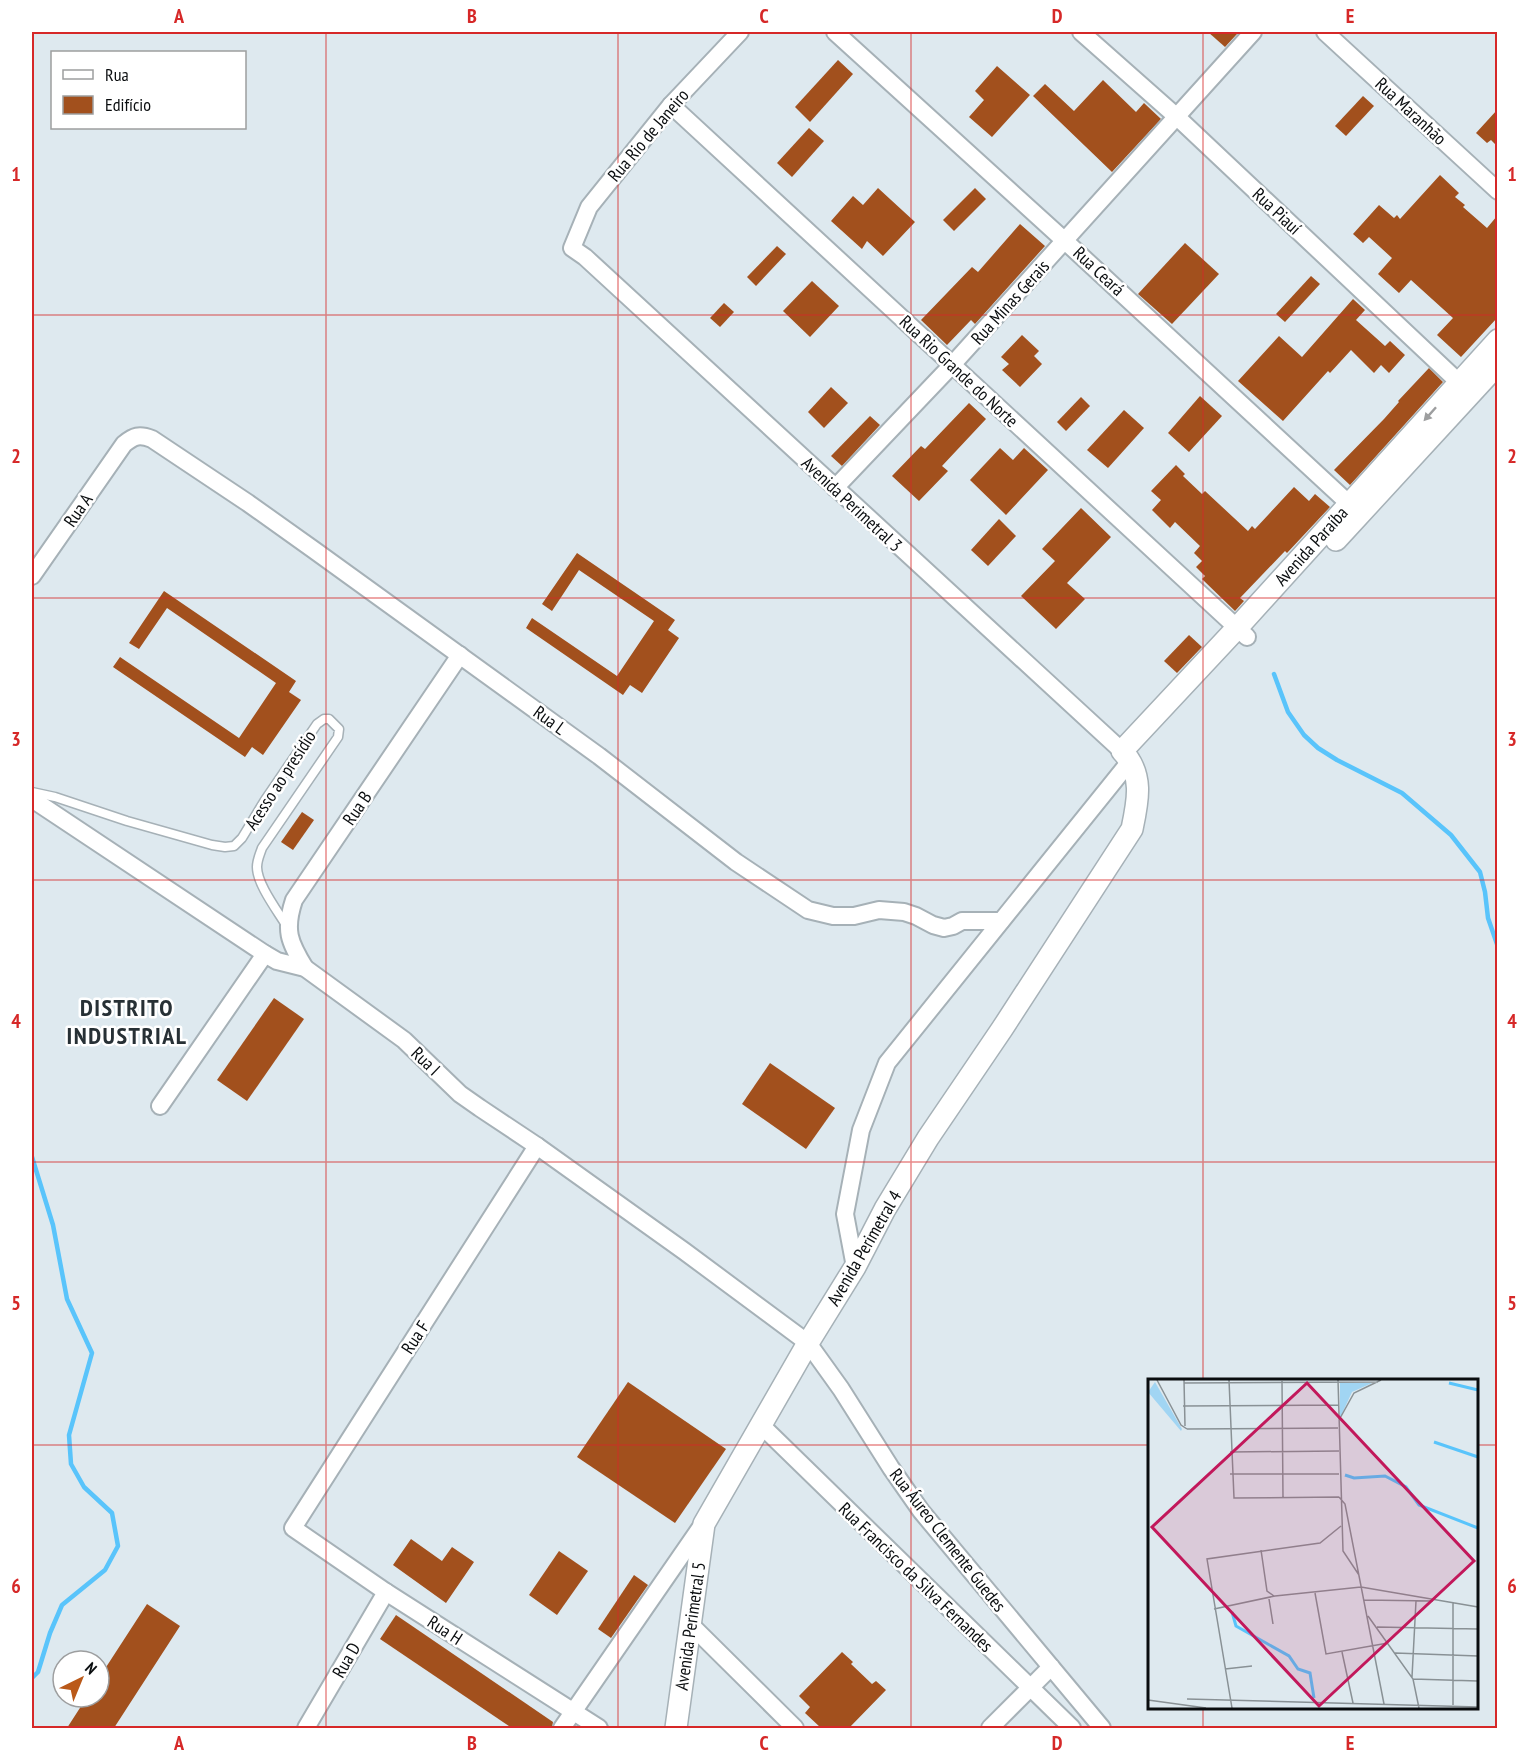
<svg xmlns="http://www.w3.org/2000/svg" width="1529" height="1760" font-family="'PT Sans Narrow',sans-serif">
	<style>
		.lines { fill: none; stroke-linecap: round; stroke-linejoin: round }
		.stream { stroke: #59c4fb; stroke-width: 4.5 }
		.building { fill: #a2501d }
		.service-casing { stroke: #a6b1b7; stroke-width: 11 }
		.minor-casing { stroke: #a6b1b7; stroke-width: 20 }
		.tertiary-casing { stroke: #a6b1b7; stroke-width: 24 }
		.service { stroke: #fff; stroke-width: 8 }
		.minor { stroke: #fff; stroke-width: 16 }
		.tertiary { stroke: #fff; stroke-width: 21 }
		.oneway { fill: #9d9e9f }
		.grid { fill: none; stroke: #d62828; stroke-width: 1.5; stroke-opacity: 0.55 }
		.labels { text-anchor: middle; dominant-baseline: central; stroke-width: 5; stroke-linejoin: round; paint-order: stroke }
		.street-label { font-size: 18px; fill: #0a0d0f; stroke: #fff }
		.district-label { font-size: 24px; font-weight: bold; letter-spacing: 1.5px; fill: #273035; stroke: #fff }
		.inset-river { fill: none; stroke: #59c4fb; stroke-width: 3 }
		.inset-road { fill: none; stroke: #899195; stroke-width: 1.5 }
		.view { fill: #c2185b; fill-opacity: 0.15; stroke: #c2185b; stroke-width: 3 }
		.inset-edge { fill: none; stroke: #0a0d0f; stroke-width: 3 }
		.neatline { fill: none; stroke: #d62828; stroke-width: 2 }
		.grid-label { font-size: 20px; text-anchor: middle; font-weight: bold; fill: #d62828 }
	</style>
	<rect width="100%" height="100%" fill="#dee9ef"/>
	<g class="lines">
		<g class="stream">
			<path d="M 1274,674 L 1288,712 L 1304,735 L 1318,748 L 1337,760 L 1402,793 L 1451,835 L 1480,872 L 1485,892 L 1488,918 L 1498,947"/>
			<path d="M 32,1157 L 53,1225 L 67,1299 L 92,1353 L 69,1435 L 71,1464 L 84,1487 L 112,1513 L 118,1546 L 105,1570 L 62,1605 L 50,1633 L 38,1672 L 32,1678"/>
		</g>
	</g>
	<g class="building">
		<path d="M 1208,32 L 1234,32 L 1237,34 L 1225,47 Z"/>
		<path d="M 838,60 L 853,74 L 810,122 L 795,107 Z"/>
		<path d="M 997,66 L 1030,95 L 992,137 L 969,117 L 984,100 L 975,91 Z"/>
		<path d="M 1103,80 L 1136,112 L 1144,103 L 1161,119 L 1112,172 L 1033,96 L 1045,84 L 1074,111 Z"/>
		<path d="M 1363,96 L 1374,106 L 1346,136 L 1335,126 Z"/>
		<path d="M 1497,110 L 1497,146 L 1491,140 L 1487,143 L 1476,133 Z"/>
		<path d="M 809,128 L 824,141 L 792,177 L 777,163 Z"/>
		<path d="M 1440,175 L 1459,193 L 1455,197 L 1465,205 L 1463,207 L 1487,228 L 1497,216 L 1497,318 L 1461,357 L 1437,335 L 1453,318 L 1411,280 L 1399,293 L 1378,274 L 1392,258 L 1369,237 L 1363,243 L 1353,234 L 1379,205 L 1394,218 L 1397,215 L 1400,219 Z"/>
		<path d="M 878,188 L 915,222 L 883,256 L 867,241 L 862,249 L 831,221 L 853,196 L 863,205 Z"/>
		<path d="M 975,188 L 986,199 L 954,231 L 943,220 Z"/>
		<path d="M 1020,224 L 1045,246 L 975,324 L 971,320 L 947,345 L 921,320 L 972,267 L 978,272 Z"/>
		<path d="M 1185,243 L 1219,274 L 1172,324 L 1138,294 Z"/>
		<path d="M 777,246 L 786,254 L 756,286 L 747,277 Z"/>
		<path d="M 1311,276 L 1320,284 L 1285,322 L 1276,314 Z"/>
		<path d="M 812,281 L 839,306 L 810,337 L 783,311 Z"/>
		<path d="M 1353,299 L 1365,310 L 1356,320 L 1385,346 L 1390,341 L 1405,355 L 1389,373 L 1381,365 L 1374,373 L 1351,350 L 1330,373 L 1328,371 L 1283,421 L 1238,381 L 1279,336 L 1302,357 Z"/>
		<path d="M 724,303 L 734,312 L 720,327 L 710,318 Z"/>
		<path d="M 1022,335 L 1039,351 L 1034,356 L 1042,364 L 1020,387 L 1002,370 L 1009,364 L 1001,357 Z"/>
		<path d="M 1429,368 L 1443,382 L 1350,485 L 1334,470 L 1384,419 L 1399,402 L 1398,401 Z"/>
		<path d="M 831,387 L 848,403 L 824,428 L 808,412 Z"/>
		<path d="M 1200,396 L 1222,416 L 1189,452 L 1168,433 Z"/>
		<path d="M 1081,397 L 1090,406 L 1066,431 L 1057,422 Z"/>
		<path d="M 969,403 L 986,419 L 942,466 L 948,471 L 919,501 L 892,476 L 921,446 L 925,449 Z"/>
		<path d="M 1124,410 L 1144,428 L 1108,468 L 1087,450 Z"/>
		<path d="M 870,416 L 880,425 L 842,466 L 831,456 Z"/>
		<path d="M 1000,448 L 1013,460 L 1024,448 L 1048,470 L 1006,515 L 970,480 Z"/>
		<path d="M 1176,465 L 1185,474 L 1183,476 L 1202,494 L 1205,491 L 1248,531 L 1252,526 L 1255,529 L 1294,487 L 1309,501 L 1315,494 L 1330,507 L 1287,553 L 1285,551 L 1240,598 L 1244,601 L 1235,611 L 1202,579 L 1205,576 L 1196,567 L 1202,561 L 1194,553 L 1200,546 L 1175,522 L 1170,528 L 1152,510 L 1161,500 L 1151,491 Z"/>
		<path d="M 1081,508 L 1111,537 L 1067,583 L 1085,599 L 1056,629 L 1021,596 L 1055,561 L 1042,549 Z"/>
		<path d="M 999,519 L 1016,536 L 988,566 L 971,550 Z"/>
		<path d="M 577,553 L 675,620 L 668,630 L 679,638 L 642,693 L 630,685 L 623,695 L 526,628 L 532,618 L 617,676 L 654,621 L 579,570 L 552,611 L 542,604 Z"/>
		<path d="M 164,591 L 296,681 L 289,692 L 301,700 L 263,755 L 252,747 L 245,757 L 113,667 L 120,657 L 239,738 L 276,683 L 167,608 L 139,649 L 129,643 Z"/>
		<path d="M 1189,635 L 1202,647 L 1177,673 L 1164,661 Z"/>
		<path d="M 302,812 L 314,820 L 293,850 L 281,842 Z"/>
		<path d="M 274,998 L 304,1019 L 247,1101 L 217,1080 Z"/>
		<path d="M 770,1063 L 835,1108 L 806,1149 L 742,1104 Z"/>
		<path d="M 628,1382 L 726,1449 L 675,1523 L 577,1457 Z"/>
		<path d="M 411,1539 L 442,1561 L 452,1547 L 474,1562 L 446,1603 L 393,1565 Z"/>
		<path d="M 559,1551 L 588,1571 L 557,1615 L 529,1595 Z"/>
		<path d="M 634,1575 L 648,1585 L 611,1638 L 598,1629 Z"/>
		<path d="M 147,1604 L 180,1626 L 114,1728 L 67,1728 L 87,1697 L 99,1697 L 99,1678 Z"/>
		<path d="M 396,1615 L 553,1722 L 552,1728 L 512,1728 L 380,1639 Z"/>
		<path d="M 842,1652 L 853,1662 L 851,1664 L 872,1684 L 876,1681 L 886,1690 L 849,1728 L 821,1728 L 805,1713 L 810,1707 L 799,1696 Z"/>
	</g>
	<g class="lines">
		<g class="service-casing">
			<path id="service" d="M 32,792 L 55,797 L 127,821 L 212,845 L 225,847 L 234,846 L 242,838 L 265,800 L 317,724 L 324,719 L 329,719 L 339,729 L 338,737 L 262,848 C 260,854 257,860 257,867 C 257,884 277,910 286,925"/>
		</g>
		<g class="minor-casing">
			<g id="minor">
				<path d="M 740,32 L 671,105 L 589,207 L 572,248 L 585,257 L 1122,751"/>
				<path d="M 835,32 L 1065,241 L 1357,511"/>
				<path d="M 1081,32 L 1177,117 L 1467,390"/>
				<path d="M 1325,32 L 1498,191"/>
				<path d="M 671,105 L 1247,637"/>
				<path d="M 835,488 L 952,365 L 1253,32"/>
				<path d="M 32,576 L 124,444 C 134,436 139,434 152,439 L 248,503 L 314,550 L 599,756 L 736,862 L 808,910 L 833,916 L 854,916 L 879,910 L 904,912 L 916,916 L 933,925 L 944,928 L 953,926 L 962,921 L 1001,921"/>
				<path d="M 32,799 L 265,954 L 277,961 L 305,968 L 404,1040 L 460,1094 L 480,1108 L 537,1146 L 684,1251 L 808,1343 L 841,1389 L 891,1468 L 921,1511 L 1102,1728"/>
				<path d="M 305,968 C 289,942 284,930 294,900 L 460,655"/>
				<path d="M 160,1106 L 265,954"/>
				<path d="M 537,1146 L 293,1528 L 386,1592 L 599,1728"/>
				<path d="M 855,1267 L 845,1214 L 861,1130 L 887,1063 L 1131,760"/>
				<path d="M 761,1425 L 1072,1728"/>
				<path d="M 690,1624 L 795,1728"/>
				<path d="M 306,1728 L 386,1592"/>
				<path d="M 562,1728 L 703,1524"/>
				<path d="M 990,1728 L 1051,1667"/>
			</g>
		</g>
		<g class="tertiary-casing">
			<g id="tertiary">
				<path d="M 1336,540 L 1498,364"/>
				<path d="M 676,1728 L 704,1524 L 808,1343 L 855,1267 L 885,1209 L 928,1138 L 1002,1029 L 1132,829 C 1138,801 1144,774 1122,751 L 1237,628 L 1498,340"/>
			</g>
		</g>
		<use href="#service" class="service"/>
		<use href="#minor" class="minor"/>
		<use href="#tertiary" class="tertiary"/>
	</g>
	<defs><path id="oneway-solid" d="M-6-.8H1V-3.2L6.5 0L1 3.2V.8H-6Z" transform="scale(1.5)"/></defs>
	<use class="oneway" href="#oneway-solid" transform="translate(1430 414) rotate(132)"/>
	<path class="grid" d="M 326,32 L 326,1728M 618,32 L 618,1728M 911,32 L 911,1728M 1203,32 L 1203,1380M 32,315 L 1498,315M 32,598 L 1498,598M 32,880 L 1498,880M 32,1162 L 1498,1162M 32,1445 L 1150,1445M 1476,1445 L 1498,1445M 1203,1708 L 1203,1728"/>
	<g class="labels">
		<g class="street-label">
			<text transform="translate(1411 111) rotate(43)">Rua Maranhão</text>
			<text transform="translate(648 135) rotate(-50)">Rua Rio de Janeiro</text>
			<text transform="translate(1277 211) rotate(43)">Rua Piauí</text>
			<text transform="translate(1099 271) rotate(43)">Rua Ceará</text>
			<text transform="translate(1010 302) rotate(-48)">Rua Minas Gerais</text>
			<text transform="translate(959 371) rotate(43)">Rua Rio Grande do Norte</text>
			<text transform="translate(852 504) rotate(43)">Avenida Perimetral 3</text>
			<text transform="translate(78 510) rotate(-55)">Rua A</text>
			<text transform="translate(1311 546) rotate(-48)">Avenida Paraíba</text>
			<text transform="translate(550 720) rotate(36)">Rua L</text>
			<text transform="translate(280 780) rotate(-57)">Acesso ao presídio</text>
			<text transform="translate(357 808) rotate(-56)">Rua B</text>
			<text transform="translate(426 1061) rotate(44)">Rua I</text>
			<text transform="translate(864 1248) rotate(-60)">Avenida Perimetral 4</text>
			<text transform="translate(415 1337) rotate(-57)">Rua F</text>
			<text transform="translate(948 1540) rotate(52)">Rua Áureo Clemente Guedes</text>
			<text transform="translate(916 1577) rotate(44)">Rua Francisco da Silva Fernandes</text>
			<text transform="translate(690 1626) rotate(-82)">Avenida Perimetral 5</text>
			<text transform="translate(445 1630) rotate(33)">Rua H</text>
			<text transform="translate(346 1660) rotate(-60)">Rua D</text>
		</g>
		<g class="district-label">
			<text x="127" y="1007">DISTRITO<tspan x="127" dy="28">INDUSTRIAL</tspan></text>
		</g>
	</g>
	<g transform="translate(1148 1379)">
		<rect width="330" height="330" fill="#dee9ef"/>
		<path d="M 7,3 L 34,50 L 33,52 L 0,13 ZM 192,4 L 224,4 L 204,13 L 192,39 Z" fill="#a1d5f3"/>
		<path class="inset-river" d="M 301,4 L 330,11M 286,63 L 330,78M 197,96 L 206,99 L 237,97 L 258,108 L 271,126 L 330,149M 84,233 L 88,247 L 141,277 L 150,290 L 162,294 L 166,319"/>
		<path class="inset-road" d="M 9,1 L 33,46 L 39,50M 36,1 L 37,47M 81,1 L 86,119 L 191,118M 190,1 L 195,172 L 211,196M 134,2 L 135,119M 36,4 L 230,3M 35,27 L 190,26M 191,41 L 206,14 L 233,1M 39,50 L 190,49M 82,73 L 191,72M 82,95 L 191,95M 191,118 L 197,125 L 236,325M 113,171 L 119,212 L 126,217M 167,214 L 178,275 L 240,264M 121,220 L 125,245M 216,221 L 285,222M 305,223 L 305,326M 66,230 L 127,217 L 213,208 L 330,228M 220,237 L 265,300 L 271,329M 229,248 L 330,250M 194,273 L 205,324M 247,274 L 330,277M 77,290 L 104,287M 264,298 L 268,222M 265,300 L 330,302M 39,320 L 330,328M 0,321 L 58,329M 84,329 L 59,180 L 172,164 L 193,147"/>
		<path class="view" d="M 159,4 L 326,182 L 171,327 L 4,148 Z"/>
		<rect width="330" height="330" class="inset-edge"/>
	</g>
	<rect width="1529" height="1760" fill="none" stroke="#ffffff" stroke-width="66"/>
	<rect x="51" y="51" width="195" height="78" fill="#ffffff" stroke="#9d9e9f" stroke-width="1.5"/>
	<rect x="63" y="70" width="30" height="9" fill="#ffffff" stroke="#9d9e9f" stroke-width="1.5"/>
	<text x="105" y="81" font-size="18" fill="#0a0d0f">Rua</text>
	<rect x="63" y="96" width="30" height="18" fill="#a2501d" stroke="#9d9e9f" stroke-width="1.5"/>
	<text x="105" y="111" font-size="18" fill="#0a0d0f">Edifício</text>
	<g transform="translate(81 1679) rotate(43)"><circle r="28" fill="#ffffff" stroke="#9d9e9f" stroke-width="1.5"/>
	<path d="M0-4.5L10 22L0 15L-10 22Z" fill="#ba5919"/>
	<text y="-9" font-size="16" font-weight="bold" text-anchor="middle" fill="#0a0d0f">N</text>
	</g>
	<rect x="33" y="33" width="1463" height="1694" class="neatline"/>
	<g class="grid-label">
		<text x="179" y="23">A</text>
		<text x="472" y="23">B</text>
		<text x="764" y="23">C</text>
		<text x="1057" y="23">D</text>
		<text x="1350" y="23">E</text>
		<text x="16" y="181">1</text>
		<text x="1512" y="181">1</text>
		<text x="16" y="463">2</text>
		<text x="1512" y="463">2</text>
		<text x="16" y="746">3</text>
		<text x="1512" y="746">3</text>
		<text x="16" y="1028">4</text>
		<text x="1512" y="1028">4</text>
		<text x="16" y="1310">5</text>
		<text x="1512" y="1310">5</text>
		<text x="16" y="1593">6</text>
		<text x="1512" y="1593">6</text>
		<text x="179" y="1750">A</text>
		<text x="472" y="1750">B</text>
		<text x="764" y="1750">C</text>
		<text x="1057" y="1750">D</text>
		<text x="1350" y="1750">E</text>
	</g>
</svg>
